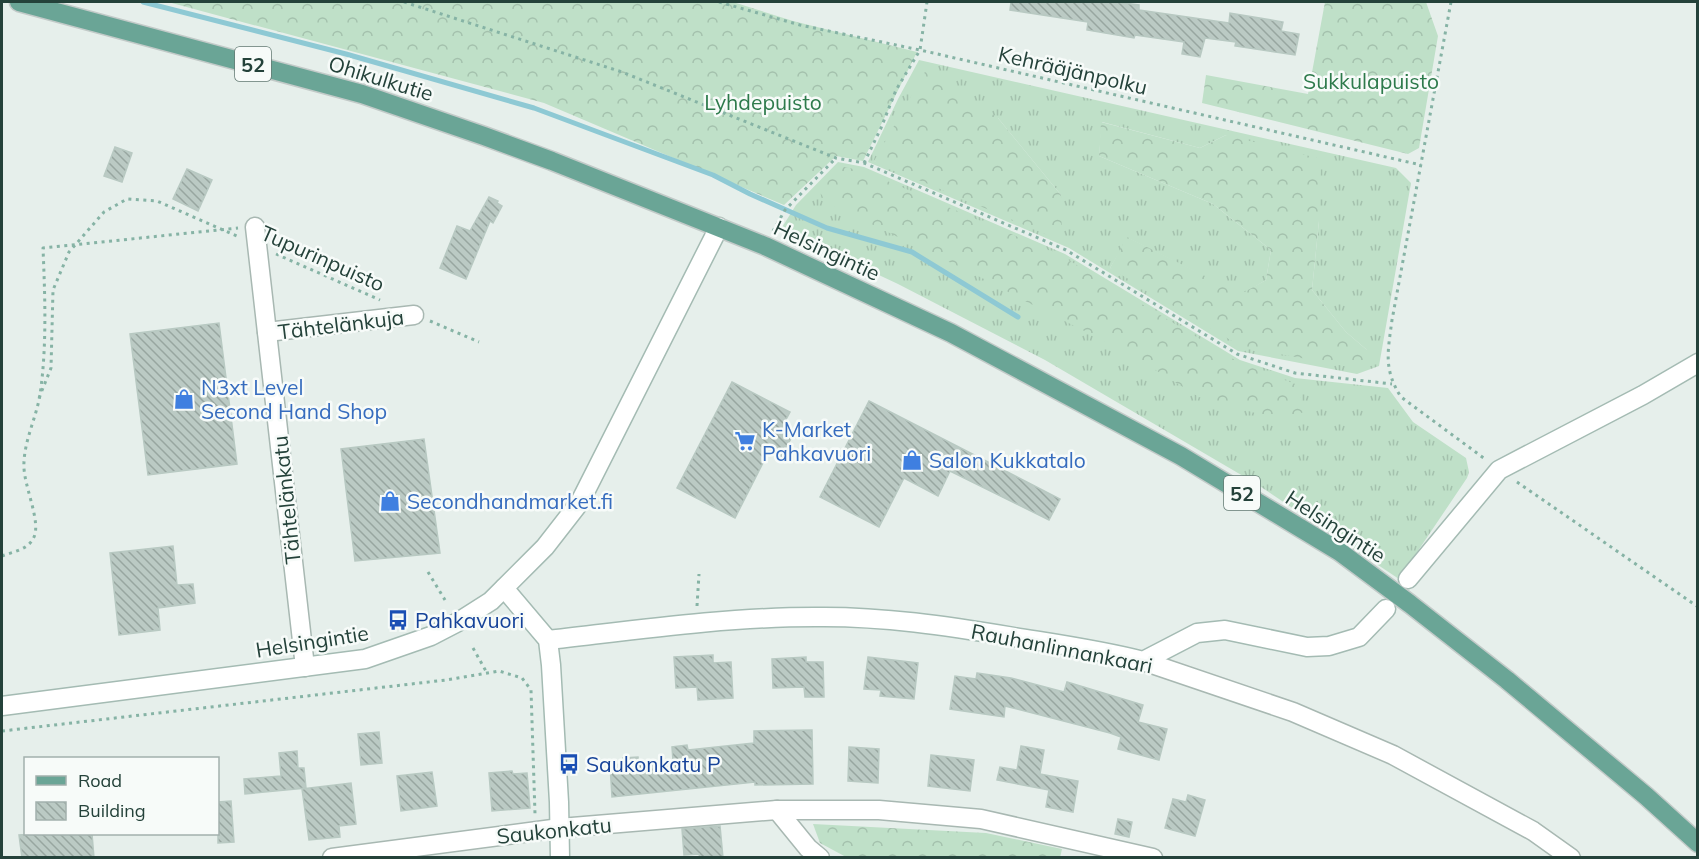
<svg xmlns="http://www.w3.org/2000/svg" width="1699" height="859" font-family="Mulish,sans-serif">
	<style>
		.grass { fill: url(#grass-tufts); fill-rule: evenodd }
		.forest { fill: url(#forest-crowns) }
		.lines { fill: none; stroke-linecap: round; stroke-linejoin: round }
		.stream { stroke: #8ec9d4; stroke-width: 5 }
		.building { fill: url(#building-back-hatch); stroke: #b8c9c2; stroke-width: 1.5 }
		.street-casing { stroke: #a8b8b2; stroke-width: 21 }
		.secondary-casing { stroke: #a4bbb3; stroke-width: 21 }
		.primary-casing { stroke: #c2cac8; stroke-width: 21 }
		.path { stroke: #86b3a5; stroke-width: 3; stroke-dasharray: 3 4.5; stroke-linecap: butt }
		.street { stroke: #fff; stroke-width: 18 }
		.secondary { stroke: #fff; stroke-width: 18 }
		.primary { stroke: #6aa596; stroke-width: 18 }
		.labels { text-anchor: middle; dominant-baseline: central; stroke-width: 5; stroke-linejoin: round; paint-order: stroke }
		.shield { fill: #f7fbf9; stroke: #637a73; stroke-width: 1.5 }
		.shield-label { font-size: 20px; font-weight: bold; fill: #24423a }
		.street-label { font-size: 21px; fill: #24423a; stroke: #f7fbf9 }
		.park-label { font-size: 21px; fill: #2d7a4b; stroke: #f7fbf9 }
		.shop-label { font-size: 21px; fill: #366cbe; stroke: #f7fbf9; text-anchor: start }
		.transit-label { font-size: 21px; fill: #164399; stroke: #f7fbf9; text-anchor: start }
	</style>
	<defs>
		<pattern id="grass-tufts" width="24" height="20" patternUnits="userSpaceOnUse" patternTransform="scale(1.5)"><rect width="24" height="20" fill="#bfe0c8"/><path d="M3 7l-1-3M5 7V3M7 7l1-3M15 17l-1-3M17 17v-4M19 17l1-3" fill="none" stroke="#a4c1ad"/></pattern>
		<pattern id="forest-crowns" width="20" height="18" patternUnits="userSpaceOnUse" patternTransform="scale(1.5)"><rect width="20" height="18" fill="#bfe0c8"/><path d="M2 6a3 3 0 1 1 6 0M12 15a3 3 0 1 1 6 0" fill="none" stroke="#a4c1ad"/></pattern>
		<pattern id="building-back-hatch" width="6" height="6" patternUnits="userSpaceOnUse" patternTransform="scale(1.5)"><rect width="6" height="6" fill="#bbcac4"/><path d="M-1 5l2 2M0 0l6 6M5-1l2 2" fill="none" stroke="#98a6a0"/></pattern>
	</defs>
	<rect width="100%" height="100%" fill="#e6efeb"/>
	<g class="grass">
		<path d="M 919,60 L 1396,168 L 1411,183 L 1379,366 L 1357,374 L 1238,351 L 1069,248 L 868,162 L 898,99 ZM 998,118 L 1061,195 L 874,161 ZM 1102,122 L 1200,148 L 1226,135 L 1319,221 L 1312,290 L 1346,332 L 1367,350 L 1110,268 L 1128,238 L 1241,295 L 1266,280 L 1271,250 L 1213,204 L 1099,156 Z"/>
		<path d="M 838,162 L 864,167 L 1065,254 L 1240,360 L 1295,378 L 1388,388 L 1413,422 L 1466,458 L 1469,472 L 1467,478 L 1399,579 L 1255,483 L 1045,360 L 898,284 L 781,229 L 796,205 Z"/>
	</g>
	<g class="forest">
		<path d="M 168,2 L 733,2 L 793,21 L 917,52 L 863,161 L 836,156 L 784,205 L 544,103 Z"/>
		<path d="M 1325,2 L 1426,2 L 1438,36 L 1419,148 L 1408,154 L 1202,103 L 1206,75 L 1308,94 Z"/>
		<path d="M 926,70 L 998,118 L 1061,195 L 1062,241 L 874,161 Z"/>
		<path d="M 1101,122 L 1200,148 L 1226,135 L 1321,159 L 1319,221 L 1312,290 L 1346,332 L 1367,350 L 1372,364 L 1355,368 L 1242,347 L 1110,268 L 1127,237 L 1241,294 L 1266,280 L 1271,250 L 1213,204 L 1099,156 Z"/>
		<path d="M 839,166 L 864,171 L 1060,255 L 1240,363 L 1298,385 L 1304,412 L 1280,420 L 1199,397 L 1128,353 L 1025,301 L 984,279 L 822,200 L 819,186 Z"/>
		<path d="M 813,824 L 986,833 L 1062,849 L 1060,858 L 846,857 L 820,843 Z"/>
	</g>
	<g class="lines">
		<path class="stream" d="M 143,2 L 346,54 L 534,108 L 713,175 L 750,194 L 827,228 L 912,252 L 1018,317"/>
	</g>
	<g class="building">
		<path d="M 1011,2 L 1115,2 L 1139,5 L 1139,10 L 1229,23 L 1230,13 L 1283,22 L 1281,31 L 1299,34 L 1295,55 L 1235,46 L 1236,42 L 1205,38 L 1200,57 L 1182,54 L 1184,42 L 1135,35 L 1134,38 L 1087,30 L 1088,22 L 1010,10 Z"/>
		<path d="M 115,147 L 132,153 L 122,182 L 104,176 Z"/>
		<path d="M 187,169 L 212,180 L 198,211 L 173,199 Z"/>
		<path d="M 489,197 L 498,201 L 497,203 L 502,206 L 493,223 L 490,221 L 466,279 L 440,268 L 457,226 L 470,231 Z"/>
		<path d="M 219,323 L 237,464 L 148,475 L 130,334 Z"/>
		<path d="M 732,382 L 790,412 L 783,425 L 795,431 L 781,457 L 769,451 L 735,518 L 677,488 Z"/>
		<path d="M 869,401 L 1060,499 L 1049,520 L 950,471 L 938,496 L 904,478 L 879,527 L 820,497 Z"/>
		<path d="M 424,439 L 440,553 L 355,561 L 341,449 Z"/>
		<path d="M 173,546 L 177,585 L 193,584 L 195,603 L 158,608 L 160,630 L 119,635 L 110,553 Z"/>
		<path d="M 713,655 L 713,663 L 731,662 L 733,698 L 698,700 L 697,687 L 676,688 L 674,657 Z"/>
		<path d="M 806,657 L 806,662 L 823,662 L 824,697 L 805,697 L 804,687 L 773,688 L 772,659 Z"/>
		<path d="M 868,657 L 918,663 L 914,699 L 880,696 L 881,690 L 864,689 Z"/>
		<path d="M 977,673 L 1011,678 L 1064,692 L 1067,682 L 1143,705 L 1138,722 L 1167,729 L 1159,760 L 1118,749 L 1121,737 L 1110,733 L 1005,706 L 1004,717 L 950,709 L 955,676 L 976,679 Z"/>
		<path d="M 812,730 L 813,784 L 755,785 L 755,782 L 612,797 L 610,765 L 623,764 L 623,758 L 638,757 L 639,764 L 673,761 L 672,747 L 687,745 L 688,750 L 754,743 L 754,731 Z"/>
		<path d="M 379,732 L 382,763 L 361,765 L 358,734 Z"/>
		<path d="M 1021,746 L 1044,750 L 1040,774 L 1078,781 L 1073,812 L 1046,807 L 1049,790 L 997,780 L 1000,767 L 1017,770 Z"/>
		<path d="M 849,747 L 879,749 L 878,783 L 848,781 Z"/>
		<path d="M 297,751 L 298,768 L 304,768 L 306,788 L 245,794 L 244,779 L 281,776 L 279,753 Z"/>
		<path d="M 931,755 L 974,760 L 970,791 L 928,786 Z"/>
		<path d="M 512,771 L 513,774 L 527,773 L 530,808 L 492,811 L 489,773 Z"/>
		<path d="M 432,772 L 437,806 L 401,811 L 397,776 Z"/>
		<path d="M 351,783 L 356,824 L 339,826 L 340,837 L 309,840 L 302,789 Z"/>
		<path d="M 1188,795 L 1205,800 L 1195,836 L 1165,828 L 1173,799 L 1186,802 Z"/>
		<path d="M 231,801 L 234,842 L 218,843 L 218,802 Z"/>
		<path d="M 1118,819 L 1132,822 L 1129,837 L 1115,834 Z"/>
		<path d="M 720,826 L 723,858 L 700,858 L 699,854 L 684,855 L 682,829 Z"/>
		<path d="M 34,834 L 92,834 L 94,858 L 22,858 L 19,835 Z"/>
	</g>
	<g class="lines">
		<g class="street-casing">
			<g id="street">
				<path d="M 255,227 L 305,667"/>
				<path d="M 267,332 L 414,315"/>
				<path d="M 1143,661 L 1293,712 L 1393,755 L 1533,831 L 1571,858"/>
				<path d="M 777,810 L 808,848 L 820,858"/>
				<path d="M 332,858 L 560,828 L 777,810 L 879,810 L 981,819 L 1153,858"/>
			</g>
		</g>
		<g class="secondary-casing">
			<g id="secondary">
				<path d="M 1408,579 L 1499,470 L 1643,395 L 1698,363"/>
				<path d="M 504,588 L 548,640 L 551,665 L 559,802 L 560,858"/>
				<path d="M 548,640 C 636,630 726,617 815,617 C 882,616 948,626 1014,637 C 1057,644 1101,650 1143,661 L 1197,633 L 1225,630 L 1307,647 L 1329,646 L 1359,637 L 1386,609"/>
				<path d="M 2,706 L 365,659 L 431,636 L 458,622 L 491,601 L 545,547 L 580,502 L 719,227"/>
			</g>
		</g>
		<g class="primary-casing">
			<path id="primary" d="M 19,2 L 362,94 L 484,136 L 552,161 L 765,246 L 951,333 L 1181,456 L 1340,552 L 1410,604 L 1507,680 L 1646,796 L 1698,843"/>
		</g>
		<g class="path">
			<path d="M 404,2 L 622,72 L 836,158 L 864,163 L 1066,250 L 1237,354 L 1295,373 L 1392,384"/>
			<path d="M 719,2 L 800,25 L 920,50 L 1421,165"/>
			<path d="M 1451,2 L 1392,320 C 1388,351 1383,369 1401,397 L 1485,459"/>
			<path d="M 864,163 L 881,128 L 896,90 L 920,50 L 927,2"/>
			<path d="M 773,231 L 785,210 L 836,158"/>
			<path d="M 276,254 L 380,300"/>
			<path d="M 430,321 L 479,342"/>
			<path d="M 39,398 L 51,368 L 53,290 L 69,252 L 104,212 L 127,199 L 157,201 L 237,236"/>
			<path d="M 1517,482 L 1698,607"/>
			<path d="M 2,556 C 12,552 27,550 33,539 C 43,523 22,484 24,462 C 25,439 36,418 40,395 C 47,346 45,297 43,248 L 238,228"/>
			<path d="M 428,572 L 445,600"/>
			<path d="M 697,606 L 699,574"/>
			<path d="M 473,648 L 487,673"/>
			<path d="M 2,731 L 446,680 L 499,671 L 522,678 L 531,690 L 535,814"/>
		</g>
		<use href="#street" class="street"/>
		<use href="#secondary" class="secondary"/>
		<use href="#primary" class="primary"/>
	</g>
	<defs>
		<g id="shop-bare" transform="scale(1.62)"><path d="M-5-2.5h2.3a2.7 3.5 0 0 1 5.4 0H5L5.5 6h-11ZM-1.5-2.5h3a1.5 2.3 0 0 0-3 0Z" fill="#3f7fe0" stroke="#f7fbf9" stroke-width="2.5" paint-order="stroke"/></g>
		<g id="supermarket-bare" transform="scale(1.62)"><path d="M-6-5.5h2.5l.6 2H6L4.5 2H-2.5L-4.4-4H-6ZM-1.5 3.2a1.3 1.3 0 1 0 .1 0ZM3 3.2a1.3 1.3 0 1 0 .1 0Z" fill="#3f7fe0" stroke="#f7fbf9" stroke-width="2.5" paint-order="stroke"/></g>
		<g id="bus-bare" transform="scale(1.62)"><path d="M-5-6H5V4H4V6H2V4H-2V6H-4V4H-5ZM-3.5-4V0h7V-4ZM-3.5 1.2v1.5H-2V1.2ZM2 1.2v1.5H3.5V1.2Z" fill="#1a4fb4" stroke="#f7fbf9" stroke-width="2.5" paint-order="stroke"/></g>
	</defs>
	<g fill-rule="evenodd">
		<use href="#shop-bare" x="184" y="399"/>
		<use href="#supermarket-bare" x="745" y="441"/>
		<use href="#shop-bare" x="912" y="460"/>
		<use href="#shop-bare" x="390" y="501"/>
		<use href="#bus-bare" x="398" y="620"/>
		<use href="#bus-bare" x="569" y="764"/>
	</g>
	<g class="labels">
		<g class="shield">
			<rect x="235" y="47" width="36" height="34" rx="4.5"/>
			<rect x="1224" y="476" width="36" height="34" rx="4.5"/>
		</g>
		<g class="shield-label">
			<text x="253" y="64">52</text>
			<text x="1242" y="493">52</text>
		</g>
		<g class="street-label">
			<text transform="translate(1073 70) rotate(13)">Kehrääjänpolku</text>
			<text transform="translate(381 78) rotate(17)">Ohikulkutie</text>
			<text transform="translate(827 250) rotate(25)">Helsingintie</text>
			<text transform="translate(323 258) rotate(24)">Tupurinpuisto</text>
			<text transform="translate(341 324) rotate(-7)">Tähtelänkuja</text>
			<text transform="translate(286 500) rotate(-96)">Tähtelänkatu</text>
			<text transform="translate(1336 526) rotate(33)">Helsingintie</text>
			<text transform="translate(312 641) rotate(-9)">Helsingintie</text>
			<text transform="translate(1062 648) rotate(11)">Rauhanlinnankaari</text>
			<text transform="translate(554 830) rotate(-6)">Saukonkatu</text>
		</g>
		<g class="park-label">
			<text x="1371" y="81">Sukkulapuisto</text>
			<text x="763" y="102">Lyhdepuisto</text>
		</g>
		<g class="shop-label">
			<text x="201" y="387">N3xt Level<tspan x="201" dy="24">Second Hand Shop</tspan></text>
			<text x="762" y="429">K-Market<tspan x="762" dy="24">Pahkavuori</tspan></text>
			<text x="929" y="460">Salon Kukkatalo</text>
			<text x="407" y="501">Secondhandmarket.fi</text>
		</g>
		<g class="transit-label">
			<text x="415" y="620">Pahkavuori</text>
			<text x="586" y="764">Saukonkatu P</text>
		</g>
	</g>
	<rect width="1699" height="859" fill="none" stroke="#24423a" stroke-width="6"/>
	<rect x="24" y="757" width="195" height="78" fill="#f7fbf9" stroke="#a3b1ad" stroke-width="1.5"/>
	<rect x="36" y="776" width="30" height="9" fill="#6aa596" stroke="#a3b1ad" stroke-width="1.5"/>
	<text x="78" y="787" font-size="18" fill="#24423a">Road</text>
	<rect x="36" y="802" width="30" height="18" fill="url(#building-back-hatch)" stroke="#a3b1ad" stroke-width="1.5"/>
	<text x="78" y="817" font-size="18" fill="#24423a">Building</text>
</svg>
